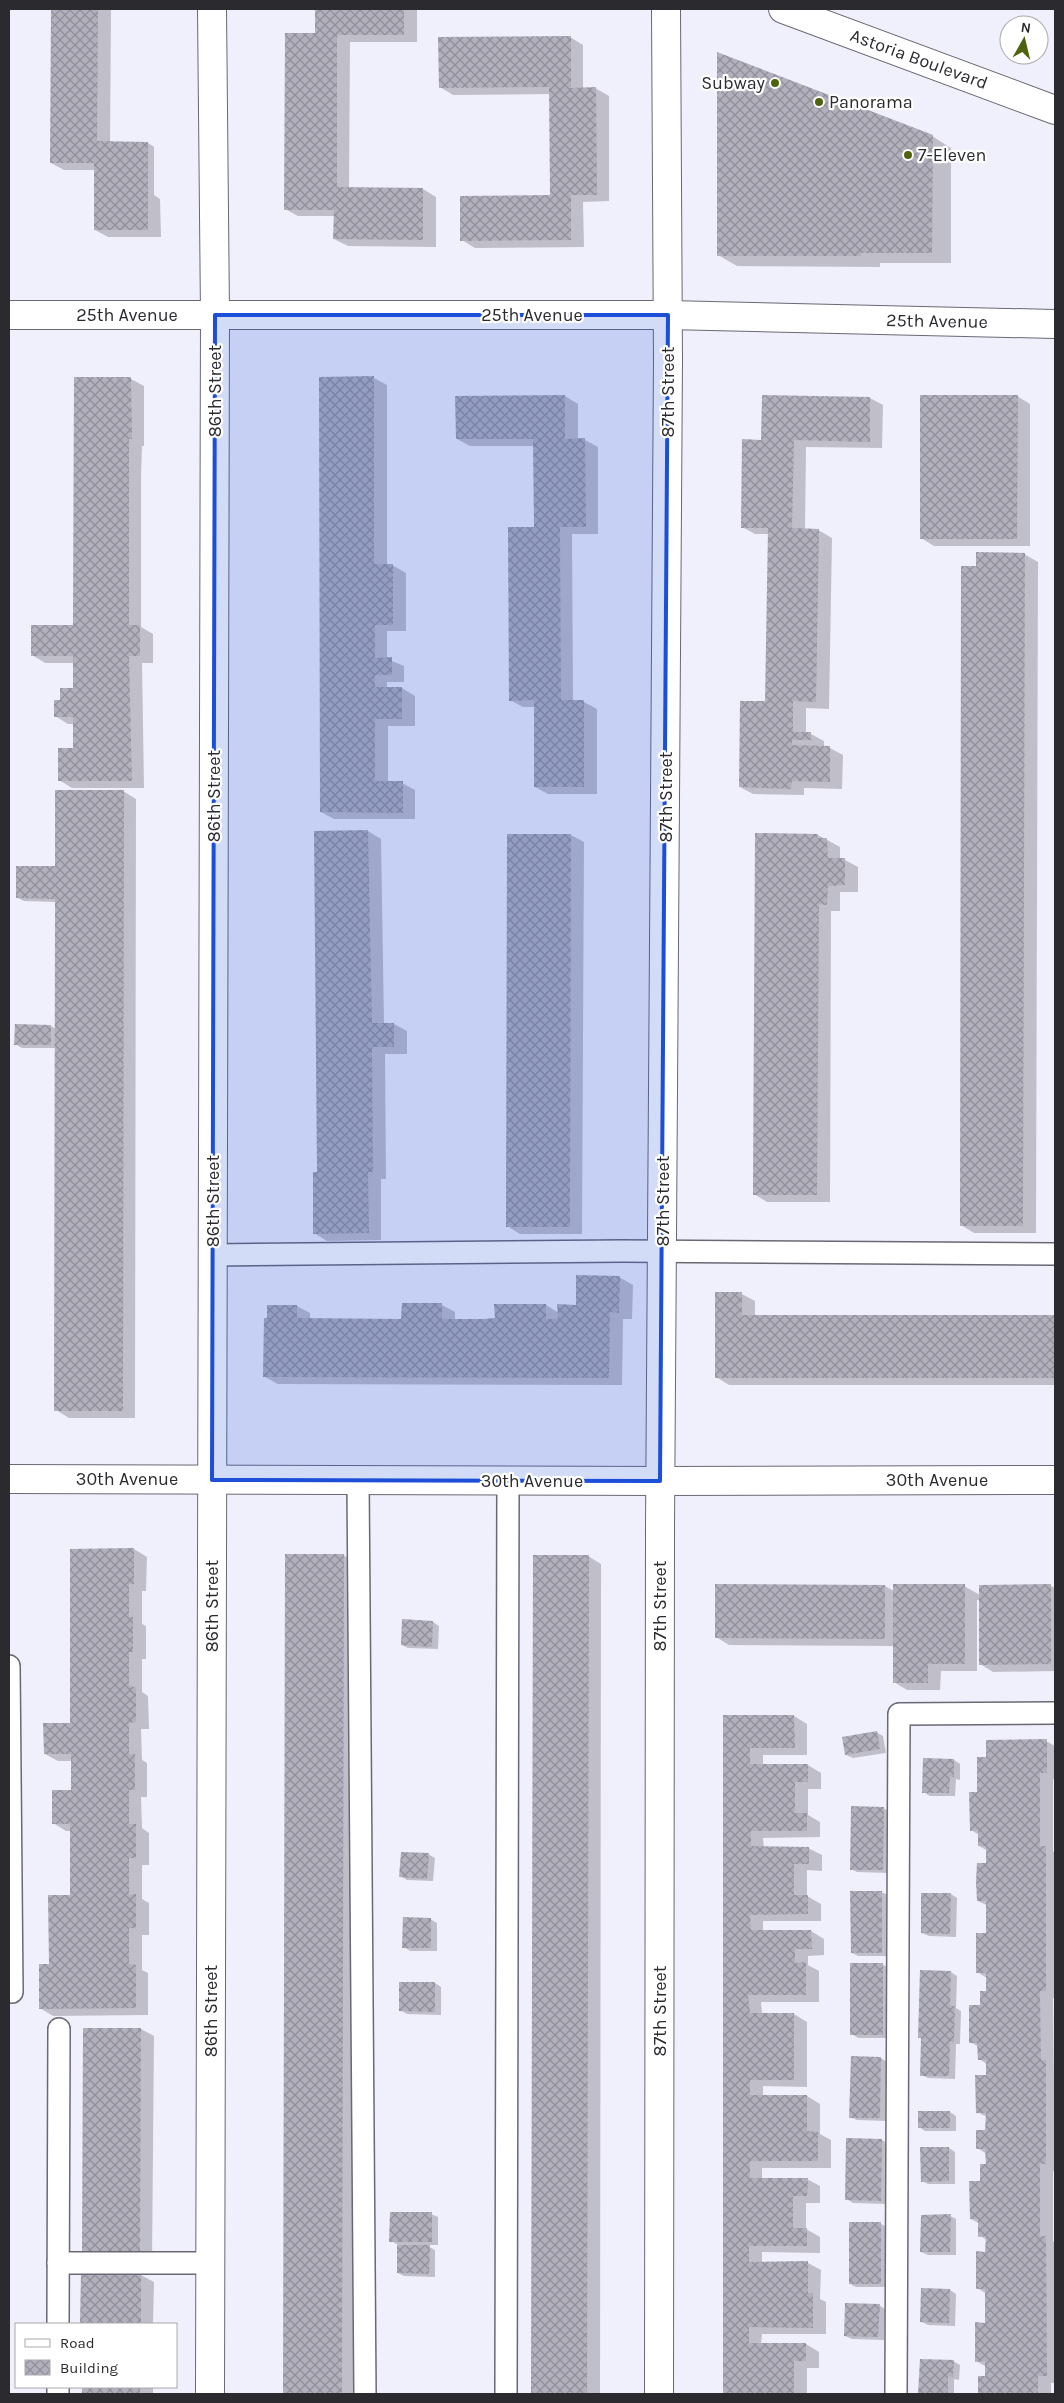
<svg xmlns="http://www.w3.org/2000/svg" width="1064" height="2403" font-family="Karla,sans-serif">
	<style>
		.shadow { fill: #0003 }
		.building { fill: url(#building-cross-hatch) }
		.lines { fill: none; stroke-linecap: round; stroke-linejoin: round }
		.lane-casing { stroke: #6a6874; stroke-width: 24 }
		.street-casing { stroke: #6a6874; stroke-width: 30 }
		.primary-casing { stroke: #6a6874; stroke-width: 30 }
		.lane { stroke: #fff; stroke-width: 21 }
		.street { stroke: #fff; stroke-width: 28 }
		.primary { stroke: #fff; stroke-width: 28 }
		.marked { fill: #1d4ed8; fill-opacity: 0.2; stroke: #1d4ed8; stroke-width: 4; stroke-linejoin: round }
		.poi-dot { fill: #4e630e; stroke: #fff; stroke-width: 2 }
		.labels { text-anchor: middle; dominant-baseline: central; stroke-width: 4.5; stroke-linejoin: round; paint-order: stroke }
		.street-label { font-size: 18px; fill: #2b2a2f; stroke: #fff }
		.poi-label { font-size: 18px; fill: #2b2a2f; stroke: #fff; text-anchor: start }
	</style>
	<defs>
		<pattern id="building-cross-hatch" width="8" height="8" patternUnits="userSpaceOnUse" patternTransform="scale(1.25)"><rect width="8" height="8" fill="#b1b0bc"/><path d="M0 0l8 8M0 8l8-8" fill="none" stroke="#908f99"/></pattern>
	</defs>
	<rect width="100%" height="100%" fill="#f0effc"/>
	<g class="shadow">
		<path d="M 52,9 L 111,9 L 110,143 L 148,143 L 154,147 L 154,195 L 160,199 L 161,237 L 108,237 L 95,230 L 95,170 L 64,170 L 51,163 Z"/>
		<path d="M 316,9 L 417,9 L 417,42 L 350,42 L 349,189 L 423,189 L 436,197 L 436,247 L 348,246 L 334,239 L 335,216 L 298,216 L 285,209 L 316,34 Z"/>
		<path d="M 570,37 L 583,45 L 583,89 L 595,88 L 609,96 L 609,201 L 583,202 L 584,247 L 475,248 L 462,240 L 552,196 L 551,94 L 453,95 L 440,87 Z"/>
		<path d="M 932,136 L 951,148 L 951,263 L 880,263 L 880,267 L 737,266 L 718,255 Z"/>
		<path d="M 75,378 L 131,379 L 144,386 L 144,446 L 142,446 L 141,477 L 141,627 L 153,634 L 153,663 L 142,663 L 144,788 L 72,788 L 59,780 L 74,749 L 74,724 L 68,724 L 55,716 L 61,702 L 75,689 L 75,663 L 45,663 L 32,655 L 74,627 Z"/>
		<path d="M 374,378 L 387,385 L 387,565 L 392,565 L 406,573 L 406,631 L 387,631 L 387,659 L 404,666 L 404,682 L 387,682 L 387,688 L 402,688 L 415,696 L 415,726 L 388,726 L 388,783 L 402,783 L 415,790 L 415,819 L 334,819 L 321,812 Z"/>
		<path d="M 565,396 L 578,404 L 578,440 L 585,440 L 598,447 L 598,534 L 572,534 L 573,702 L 584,702 L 597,709 L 597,794 L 548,794 L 535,787 L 535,707 L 523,707 L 510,700 L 535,528 L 535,446 L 470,446 L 457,439 Z"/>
		<path d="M 1017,396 L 1030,404 L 1030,546 L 934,546 L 921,538 Z"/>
		<path d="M 870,398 L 883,405 L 882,448 L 806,447 L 805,530 L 818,530 L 832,538 L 829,709 L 806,708 L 806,733 L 811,734 L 824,741 L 824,747 L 830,748 L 843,755 L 842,789 L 804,788 L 804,795 L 753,794 L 740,787 L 766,702 L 769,534 L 755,534 L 742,527 L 763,441 Z"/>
		<path d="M 1024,554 L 1038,562 L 1036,1233 L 974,1233 L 961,1225 L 977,568 Z"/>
		<path d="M 123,791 L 136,799 L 135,1418 L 69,1418 L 56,1410 L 56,1048 L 22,1048 L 15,1044 L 51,1026 L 56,1029 L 56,902 L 24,901 L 18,898 L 55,868 Z"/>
		<path d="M 368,831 L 381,839 L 384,1024 L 394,1024 L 407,1031 L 407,1054 L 385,1054 L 386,1179 L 381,1179 L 381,1240 L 327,1241 L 314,1233 L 318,1174 L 316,832 Z"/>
		<path d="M 571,835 L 584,842 L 582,1234 L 520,1234 L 507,1226 Z"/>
		<path d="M 756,835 L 818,835 L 840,847 L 840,860 L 845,860 L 858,867 L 858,892 L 840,892 L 840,911 L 831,911 L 830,1202 L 767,1202 L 754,1194 Z"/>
		<path d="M 619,1277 L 633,1285 L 632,1319 L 623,1319 L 622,1385 L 278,1384 L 265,1377 L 297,1306 L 310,1313 L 310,1319 L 403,1320 L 442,1305 L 455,1312 L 455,1320 L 496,1320 L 546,1305 L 559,1313 L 577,1306 Z"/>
		<path d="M 742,1294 L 755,1301 L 755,1316 L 1055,1316 L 1055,1385 L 729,1385 L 716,1377 Z"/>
		<path d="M 134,1549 L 147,1557 L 146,1591 L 142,1591 L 142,1624 L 146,1626 L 146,1659 L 142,1659 L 142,1692 L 148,1696 L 149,1729 L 141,1729 L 142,1760 L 147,1763 L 147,1797 L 141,1797 L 142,1828 L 149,1833 L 149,1865 L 142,1865 L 142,1899 L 149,1903 L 149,1935 L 142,1935 L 142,1970 L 148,1973 L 148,2015 L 53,2016 L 40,2008 L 50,1966 L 71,1896 L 71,1831 L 66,1831 L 53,1823 L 72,1791 L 72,1761 L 58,1761 L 45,1754 L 71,1724 Z"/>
		<path d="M 287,1555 L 343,1555 L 357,1563 L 354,2394 L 284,2394 Z"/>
		<path d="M 534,1556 L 588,1556 L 601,1564 L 600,2394 L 532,2394 Z"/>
		<path d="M 885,1586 L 894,1591 L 964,1586 L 980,1595 L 1051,1586 L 1055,1588 L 1055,1671 L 993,1672 L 980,1664 L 980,1600 L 977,1600 L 977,1671 L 941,1671 L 940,1690 L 907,1690 L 894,1682 L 894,1646 L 729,1645 L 716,1637 Z"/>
		<path d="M 403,1621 L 433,1622 L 439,1626 L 438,1649 L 408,1648 L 402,1645 Z"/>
		<path d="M 794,1716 L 807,1724 L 807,1755 L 763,1755 L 763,1765 L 808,1765 L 821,1773 L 821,1789 L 808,1789 L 808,1815 L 820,1822 L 820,1837 L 763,1838 L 764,1848 L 808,1848 L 822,1855 L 822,1871 L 807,1870 L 807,1896 L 821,1904 L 821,1921 L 763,1921 L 763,1931 L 811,1931 L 824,1939 L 824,1955 L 808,1956 L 808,1965 L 819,1971 L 819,2002 L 761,2002 L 762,2014 L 794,2014 L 807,2022 L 807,2087 L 763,2086 L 763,2096 L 807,2096 L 820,2104 L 820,2134 L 831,2140 L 831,2168 L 762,2168 L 762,2179 L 807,2179 L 820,2186 L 820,2203 L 806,2203 L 806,2229 L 820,2237 L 820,2253 L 762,2252 L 762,2263 L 808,2263 L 821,2270 L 820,2299 L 826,2302 L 826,2334 L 762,2334 L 761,2344 L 806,2344 L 819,2352 L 819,2368 L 807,2368 L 807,2394 L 724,2394 L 724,1717 Z"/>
		<path d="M 876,1732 L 883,1736 L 886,1753 L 853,1758 L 846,1755 Z"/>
		<path d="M 1046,1741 L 1055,1746 L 1055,1779 L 1053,1779 L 1053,1851 L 1055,1853 L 1055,1998 L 1053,1998 L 1055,2171 L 1053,2171 L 1053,2241 L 1055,2243 L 1055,2383 L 1051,2383 L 1051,2394 L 968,2394 L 979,2394 L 986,2378 L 987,2367 L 976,2361 L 987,2324 L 987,2294 L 977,2288 L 987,2253 L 987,2240 L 980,2236 L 980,2224 L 971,2219 L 987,2165 L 987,2154 L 977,2148 L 987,2132 L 987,2117 L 977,2112 L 987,2077 L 987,2064 L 979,2059 L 979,2047 L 970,2042 L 988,1992 L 987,1978 L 977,1972 L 987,1934 L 988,1906 L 978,1901 L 988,1864 L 988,1851 L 979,1846 L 979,1835 L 971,1830 L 988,1758 Z"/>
		<path d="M 954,1760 L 960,1764 L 960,1780 L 956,1779 L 955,1796 L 930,1796 L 923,1792 Z"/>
		<path d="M 883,1808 L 890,1812 L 889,1873 L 857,1872 L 851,1869 Z"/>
		<path d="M 428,1854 L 435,1858 L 433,1881 L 407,1880 L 401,1876 Z"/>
		<path d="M 881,1892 L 888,1895 L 888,1956 L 858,1956 L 852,1953 Z"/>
		<path d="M 951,1894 L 957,1898 L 956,1937 L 929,1936 L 922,1933 Z"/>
		<path d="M 430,1919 L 437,1923 L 437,1951 L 410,1951 L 404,1947 Z"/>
		<path d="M 882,1964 L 889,1968 L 889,2038 L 858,2038 L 852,2034 Z"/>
		<path d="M 921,1971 L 951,1972 L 957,1976 L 956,2008 L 961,2011 L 960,2044 L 956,2044 L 955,2079 L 928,2078 L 922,2075 L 922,2039 L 920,2038 Z"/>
		<path d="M 435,1983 L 441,1987 L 441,2015 L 407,2014 L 400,2010 Z"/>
		<path d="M 141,2029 L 154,2036 L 152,2261 L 96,2261 Z"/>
		<path d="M 852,2057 L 881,2058 L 887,2062 L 886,2121 L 857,2120 L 851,2117 Z"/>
		<path d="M 950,2112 L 956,2116 L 956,2131 L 925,2131 L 919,2127 Z"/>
		<path d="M 882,2140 L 888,2144 L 887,2204 L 853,2203 L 847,2199 Z"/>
		<path d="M 949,2148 L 955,2152 L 955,2184 L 928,2184 L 922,2181 Z"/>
		<path d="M 431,2214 L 438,2217 L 438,2245 L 426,2245 L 435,2250 L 435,2277 L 404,2276 L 398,2273 L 398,2245 L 391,2241 Z"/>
		<path d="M 950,2216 L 956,2219 L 956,2255 L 928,2255 L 921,2252 Z"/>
		<path d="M 850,2223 L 881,2224 L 887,2227 L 887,2287 L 856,2287 L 850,2284 Z"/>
		<path d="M 82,2274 L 141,2275 L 154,2282 L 153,2324 L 82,2324 Z"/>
		<path d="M 950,2290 L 956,2294 L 955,2326 L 928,2325 L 922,2322 Z"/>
		<path d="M 879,2305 L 885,2309 L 884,2340 L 852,2339 L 845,2336 Z"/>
		<path d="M 921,2360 L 953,2361 L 960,2365 L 959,2380 L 954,2379 L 954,2394 L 920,2394 Z"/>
		<rect x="82" y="2387" width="71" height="7"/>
	</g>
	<g class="building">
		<path d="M 51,9 L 98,9 L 97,141 L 148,142 L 148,230 L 94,230 L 94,163 L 50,163 Z"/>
		<path d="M 315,9 L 404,9 L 404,35 L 337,35 L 337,187 L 423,188 L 423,240 L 333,239 L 334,210 L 284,210 L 285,33 L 315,33 Z"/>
		<path d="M 571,36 L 571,88 L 596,87 L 597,195 L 571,195 L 571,240 L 460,241 L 460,196 L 550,195 L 549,87 L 439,88 L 438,37 Z"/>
		<path d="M 717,52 L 933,135 L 932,253 L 861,253 L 861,256 L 717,256 Z"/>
		<path d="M 374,376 L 374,564 L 393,564 L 393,625 L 375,625 L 375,658 L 392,657 L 392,675 L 375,675 L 375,687 L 402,687 L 402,719 L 375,719 L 375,781 L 403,781 L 403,813 L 320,812 L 319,377 Z"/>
		<path d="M 74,377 L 131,377 L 132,439 L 129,439 L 129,625 L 140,625 L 140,656 L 129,656 L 132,781 L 58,781 L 58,748 L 73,748 L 73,717 L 54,717 L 54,700 L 60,700 L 60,688 L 73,688 L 73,656 L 31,656 L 31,625 L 73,625 Z"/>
		<path d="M 565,395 L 565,439 L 585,438 L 586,527 L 560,527 L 561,700 L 584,700 L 584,787 L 534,787 L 534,700 L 509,701 L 508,527 L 534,527 L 533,439 L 456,439 L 455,396 Z"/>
		<path d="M 762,395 L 870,397 L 870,442 L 794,440 L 792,528 L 819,529 L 816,702 L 793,701 L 793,732 L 811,732 L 811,740 L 792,740 L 792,745 L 830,746 L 830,782 L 792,781 L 791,789 L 739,787 L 740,701 L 765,701 L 768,528 L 741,528 L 742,439 L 761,440 Z"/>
		<path d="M 920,395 L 1018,395 L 1017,539 L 920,539 Z"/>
		<path d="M 976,552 L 1025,553 L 1023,1226 L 960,1226 L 961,566 L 976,566 Z"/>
		<path d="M 55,790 L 124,790 L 123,1411 L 54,1411 L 55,901 L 55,899 L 16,898 L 16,866 L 55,866 Z"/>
		<path d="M 368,830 L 372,1023 L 394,1023 L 394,1047 L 372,1047 L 373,1172 L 368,1172 L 369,1233 L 313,1234 L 313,1172 L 317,1172 L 314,831 Z"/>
		<path d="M 755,833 L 818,834 L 817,838 L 827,838 L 828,858 L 845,858 L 845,885 L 828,886 L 827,905 L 819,904 L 817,1195 L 753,1195 Z"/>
		<path d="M 507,834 L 571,834 L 570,1227 L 506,1227 Z"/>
		<path d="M 15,1024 L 51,1025 L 51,1045 L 14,1045 Z"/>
		<path d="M 576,1275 L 620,1276 L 619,1313 L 610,1312 L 609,1378 L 263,1377 L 264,1318 L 267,1318 L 267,1305 L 297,1305 L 297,1318 L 401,1319 L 402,1303 L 442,1303 L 442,1319 L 484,1319 L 495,1318 L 494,1304 L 546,1304 L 546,1319 L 558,1319 L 557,1304 L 576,1305 Z"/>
		<path d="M 715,1292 L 742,1292 L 742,1315 L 1055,1315 L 1055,1378 L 715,1378 Z"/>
		<path d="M 134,1548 L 134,1584 L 129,1584 L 129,1617 L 133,1617 L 133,1652 L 129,1652 L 129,1686 L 136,1687 L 136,1722 L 129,1723 L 129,1754 L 135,1754 L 135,1790 L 129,1790 L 129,1824 L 136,1824 L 136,1858 L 129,1858 L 129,1895 L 136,1894 L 136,1928 L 129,1928 L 129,1964 L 136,1965 L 136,2008 L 39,2009 L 39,1964 L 49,1964 L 48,1895 L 70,1895 L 70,1824 L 52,1824 L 52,1790 L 71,1790 L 71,1754 L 44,1754 L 43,1723 L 70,1723 L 70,1549 Z"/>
		<path d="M 285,1554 L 344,1554 L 342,2394 L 283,2394 Z"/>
		<path d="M 533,1555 L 589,1555 L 587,2394 L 531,2394 Z"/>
		<path d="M 715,1584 L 885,1585 L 885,1639 L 715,1638 Z"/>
		<path d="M 893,1584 L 965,1584 L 965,1664 L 928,1664 L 928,1683 L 893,1683 Z"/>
		<path d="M 1051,1584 L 1051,1664 L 979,1665 L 979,1585 Z"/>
		<path d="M 402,1619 L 433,1621 L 432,1647 L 401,1645 Z"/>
		<path d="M 723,1715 L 794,1715 L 795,1748 L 750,1748 L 750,1764 L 808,1764 L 808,1782 L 795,1782 L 795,1813 L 807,1813 L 807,1831 L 751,1831 L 751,1846 L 809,1847 L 809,1864 L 794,1864 L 794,1895 L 808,1895 L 808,1914 L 750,1915 L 751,1930 L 811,1930 L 812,1949 L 795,1949 L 795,1963 L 806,1962 L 806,1995 L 748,1995 L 750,2013 L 794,2013 L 794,2080 L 750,2080 L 750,2095 L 807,2095 L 807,2131 L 818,2132 L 818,2161 L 750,2161 L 750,2178 L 808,2178 L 807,2196 L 793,2196 L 793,2228 L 807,2228 L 807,2246 L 749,2246 L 749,2262 L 808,2261 L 808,2293 L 813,2293 L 813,2328 L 749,2327 L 749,2343 L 806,2343 L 806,2361 L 794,2361 L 794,2394 L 723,2394 Z"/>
		<path d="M 877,1731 L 880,1749 L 845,1755 L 842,1737 Z"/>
		<path d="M 1047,1739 L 1047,1773 L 1040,1773 L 1040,1846 L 1046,1846 L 1046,1991 L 1040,1991 L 1041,2060 L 1046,2060 L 1046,2164 L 1040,2164 L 1040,2236 L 1046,2236 L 1047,2376 L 1038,2376 L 1038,2394 L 978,2394 L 978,2376 L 985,2376 L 985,2361 L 975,2362 L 975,2322 L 985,2323 L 985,2289 L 976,2289 L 976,2251 L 985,2252 L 986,2236 L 978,2237 L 978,2219 L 970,2219 L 969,2181 L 980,2181 L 980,2164 L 986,2164 L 985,2149 L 976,2149 L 976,2130 L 985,2130 L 986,2113 L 976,2113 L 975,2075 L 986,2075 L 986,2060 L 978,2060 L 977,2043 L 969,2043 L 969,2005 L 980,2005 L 980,1991 L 986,1991 L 986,1973 L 976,1973 L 976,1933 L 986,1933 L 986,1901 L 977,1901 L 976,1882 L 977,1863 L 986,1863 L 986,1846 L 978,1846 L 978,1830 L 970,1831 L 969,1792 L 977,1792 L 977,1757 L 986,1757 L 986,1740 Z"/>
		<path d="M 923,1758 L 954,1759 L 954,1777 L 950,1776 L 949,1793 L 922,1793 Z"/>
		<path d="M 851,1806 L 884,1807 L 883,1870 L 850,1870 Z"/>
		<path d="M 401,1852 L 429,1853 L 427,1879 L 399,1877 Z"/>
		<path d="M 850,1891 L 882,1891 L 882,1953 L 851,1953 Z"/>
		<path d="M 921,1893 L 951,1893 L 950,1934 L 921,1933 Z"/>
		<path d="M 403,1917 L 431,1918 L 431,1948 L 402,1948 Z"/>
		<rect x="850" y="1963" width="33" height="72"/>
		<path d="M 920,1970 L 951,1971 L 950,2006 L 955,2006 L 954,2042 L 950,2041 L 949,2076 L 920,2076 L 921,2038 L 918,2038 Z"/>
		<path d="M 399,1982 L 435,1982 L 435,2012 L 399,2011 Z"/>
		<path d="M 83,2028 L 141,2028 L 140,2254 L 82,2254 Z"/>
		<path d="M 851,2056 L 881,2057 L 880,2118 L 849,2118 Z"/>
		<rect x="918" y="2111" width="32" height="17"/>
		<path d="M 846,2138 L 882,2139 L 881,2201 L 845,2200 Z"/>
		<path d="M 920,2147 L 949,2147 L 949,2181 L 921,2182 Z"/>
		<path d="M 390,2212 L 432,2212 L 432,2242 L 389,2242 Z"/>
		<path d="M 951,2214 L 950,2252 L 920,2252 L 921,2215 Z"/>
		<rect x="849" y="2222" width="32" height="62"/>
		<path d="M 397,2245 L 430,2245 L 429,2274 L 397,2273 Z"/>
		<path d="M 81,2273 L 141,2274 L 141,2324 L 80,2324 Z"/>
		<path d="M 921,2288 L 950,2289 L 949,2323 L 920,2322 Z"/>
		<path d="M 845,2303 L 880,2304 L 878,2337 L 844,2336 Z"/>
		<path d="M 920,2359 L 954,2360 L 953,2377 L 948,2376 L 948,2394 L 918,2394 Z"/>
		<rect x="82" y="2387" width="58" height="7"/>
	</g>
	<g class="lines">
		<g class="lane-casing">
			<g id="lane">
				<path d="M 213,1255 L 622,1251 L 1055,1254"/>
				<path d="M 358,1480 L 365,2394"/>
				<path d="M 9,1666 L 12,1992"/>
				<path d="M 58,2263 L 211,2263"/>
				<path d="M 58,2324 L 59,2029"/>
				<path d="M 58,2394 L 58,2387"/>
				<path d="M 506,2394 L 508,1481"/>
				<path d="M 896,2394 L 899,1714 L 1055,1713"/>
			</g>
		</g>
		<g class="street-casing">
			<g id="street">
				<path d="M 9,315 L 668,315 L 1055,324"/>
				<path d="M 9,1479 L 660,1481 L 1055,1480"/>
				<path d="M 210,2394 L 215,315 L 212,9"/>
				<path d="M 659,2394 L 660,1528 L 668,360 L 666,9"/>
			</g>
		</g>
		<g class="primary-casing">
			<path id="primary" d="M 783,9 L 1055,110"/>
		</g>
		<use href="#lane" class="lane"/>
		<use href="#street" class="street"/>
		<use href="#primary" class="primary"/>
	</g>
	<path class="marked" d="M 215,315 L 668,315 L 660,1481 L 212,1480 Z"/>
	<g class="poi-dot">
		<circle cx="775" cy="83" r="5"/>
		<circle cx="819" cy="102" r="5"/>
		<circle cx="908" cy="155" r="5"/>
	</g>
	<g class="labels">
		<g class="street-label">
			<text transform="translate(919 59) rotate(20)">Astoria Boulevard</text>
			<text x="127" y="315">25th Avenue</text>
			<text x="532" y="315">25th Avenue</text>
			<text transform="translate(937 321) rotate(1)">25th Avenue</text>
			<text transform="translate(215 391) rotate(-90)">86th Street</text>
			<text transform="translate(668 392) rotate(-90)">87th Street</text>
			<text transform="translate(214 796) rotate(-90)">86th Street</text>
			<text transform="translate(666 797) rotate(-90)">87th Street</text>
			<text transform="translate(213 1201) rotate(-90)">86th Street</text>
			<text transform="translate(663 1201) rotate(-90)">87th Street</text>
			<text x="127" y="1479">30th Avenue</text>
			<text x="937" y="1480">30th Avenue</text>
			<text x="532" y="1481">30th Avenue</text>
			<text transform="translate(212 1606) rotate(-90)">86th Street</text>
			<text transform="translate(660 1606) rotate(-90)">87th Street</text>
			<text transform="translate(211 2011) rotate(-90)">86th Street</text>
			<text transform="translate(660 2011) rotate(-90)">87th Street</text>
		</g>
		<g class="poi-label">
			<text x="765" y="83" text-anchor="end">Subway</text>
			<text x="829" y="102">Panorama</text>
			<text x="918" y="155">7-Eleven</text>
		</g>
	</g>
	<rect width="1064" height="2403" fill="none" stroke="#2b2a2f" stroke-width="20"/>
	<rect x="15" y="2323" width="162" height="65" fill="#ffffff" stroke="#aaaaac"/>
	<rect x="25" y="2339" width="25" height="8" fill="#ffffff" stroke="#aaaaac"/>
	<text x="60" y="2348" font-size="15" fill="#2b2a2f">Road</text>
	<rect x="25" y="2360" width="25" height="15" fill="url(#building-cross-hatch)" stroke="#aaaaac"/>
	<text x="60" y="2373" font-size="15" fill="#2b2a2f">Building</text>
	<g transform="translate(1024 40) rotate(8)"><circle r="24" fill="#ffffff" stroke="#aaaaac"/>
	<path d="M0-4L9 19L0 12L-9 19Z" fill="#4e630e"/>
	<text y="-8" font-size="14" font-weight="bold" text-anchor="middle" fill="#2b2a2f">N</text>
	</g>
</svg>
